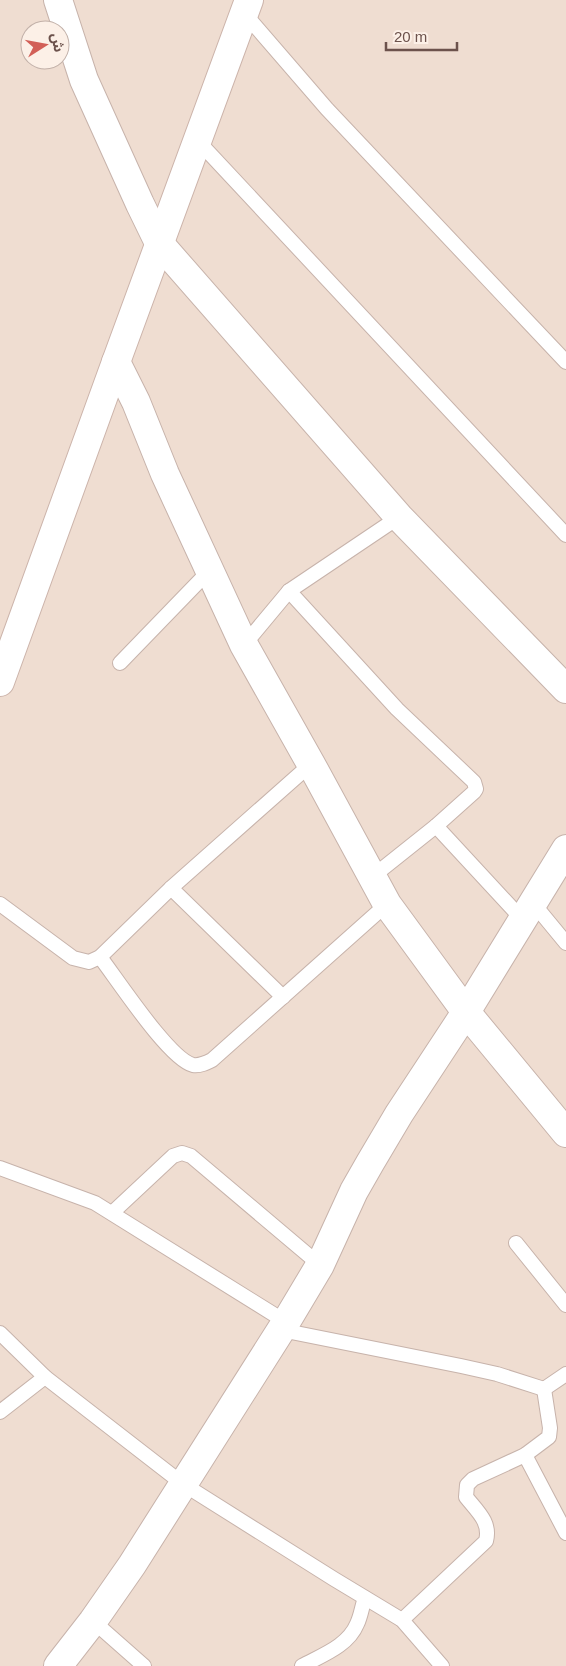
<svg xmlns="http://www.w3.org/2000/svg" width="566" height="1666" font-family="Arial,'Noto Sans Arabic',sans-serif">
	<style>
		.residential { fill: #efddd1; fill-rule: evenodd }
		.lines { fill: none; stroke-linecap: round; stroke-linejoin: round }
		.lane-casing { stroke: #c7b3ab; stroke-width: 16 }
		.street-casing { stroke: #c7b3ab; stroke-width: 30 }
		.secondary-casing { stroke: #ccb4ab; stroke-width: 30 }
		.lane { stroke: #fff; stroke-width: 14 }
		.street { stroke: #fff; stroke-width: 28 }
		.secondary { stroke: #fff; stroke-width: 28 }
	</style>
	<rect width="100%" height="100%" fill="#f8ece2"/>
	<path class="residential" d="M 0,0 L 566,0 L 566,1666 L 0,1666 ZM 30,30 L 60,30 L 60,60 L 30,60 Z"/>
	<g class="lines">
		<g class="lane-casing">
			<g id="lane">
				<path d="M 244,13 L 327,109 L 566,362"/>
				<path d="M 198,141 L 566,535"/>
				<path d="M 289,591 L 397,709 L 474,782 L 476,789 L 474,792 L 436,826 L 523,920"/>
				<path d="M 244,645 L 289,591 L 399,517"/>
				<path d="M 120,663 L 210,570"/>
				<path d="M 372,877 L 436,826"/>
				<path d="M 171,888 L 283,997"/>
				<path d="M 533,903 L 566,943"/>
				<path d="M 0,904 L 73,958 L 89,962 L 100,957 L 171,888 L 311,764"/>
				<path d="M 100,957 C 117,979 169,1059 193,1065 C 200,1066 206,1063 212,1060 L 387,904"/>
				<path d="M 0,1168 L 95,1203 L 286,1322"/>
				<path d="M 112,1213 L 173,1156 L 182,1153 L 191,1156 L 320,1265"/>
				<path d="M 516,1243 L 566,1305"/>
				<path d="M 281,1330 L 461,1366 L 497,1374 L 544,1389 L 566,1374"/>
				<path d="M 0,1333 L 45,1377 L 183,1484 L 334,1579 L 402,1620 L 442,1666"/>
				<path d="M 0,1412 L 45,1377"/>
				<path d="M 525,1455 L 566,1533"/>
				<path d="M 402,1620 L 486,1541 C 491,1522 477,1511 466,1497 L 467,1485 L 473,1479 L 525,1455 L 549,1437 L 550,1428 L 544,1389"/>
				<path d="M 93,1621 L 144,1666"/>
				<path d="M 302,1666 C 322,1655 348,1646 357,1624 C 361,1616 362,1606 365,1598"/>
			</g>
		</g>
		<g class="street-casing">
			<g id="street">
				<path d="M 58,0 L 84,80 L 140,204 L 159,243 L 399,517 L 566,689"/>
				<path d="M 116,362 L 136,402 L 165,474 L 244,645 L 311,764 L 387,904 L 466,1012 L 566,1133"/>
				<path d="M 58,1666 L 93,1621 L 132,1565 L 286,1322 L 320,1265 L 354,1191 L 370,1163 L 399,1114 L 466,1012 L 566,849"/>
			</g>
		</g>
		<g class="secondary-casing">
			<path id="secondary" d="M 0,682 L 116,362 L 249,0"/>
		</g>
		<use href="#lane" class="lane"/>
		<use href="#street" class="street"/>
		<use href="#secondary" class="secondary"/>
	</g>
	<g transform="translate(45 45) rotate(79)"><circle r="24" fill="#fcf0e7" stroke="#c2b1a9"/>
	<path d="M0-4L9 19L0 12L-9 19Z" fill="#d25f57"/>
	<text y="-8" font-size="14" font-weight="bold" text-anchor="middle" fill="#6c524c">ش</text>
	</g>
	<path d="M386 42v8h71v-8" fill="none" stroke="#6c524c" stroke-width="2.5"/>
	<text x="394" y="42" font-size="15" fill="#6c524c" stroke="#fcf0e7" stroke-width="4" paint-order="stroke">20 m</text>
</svg>
